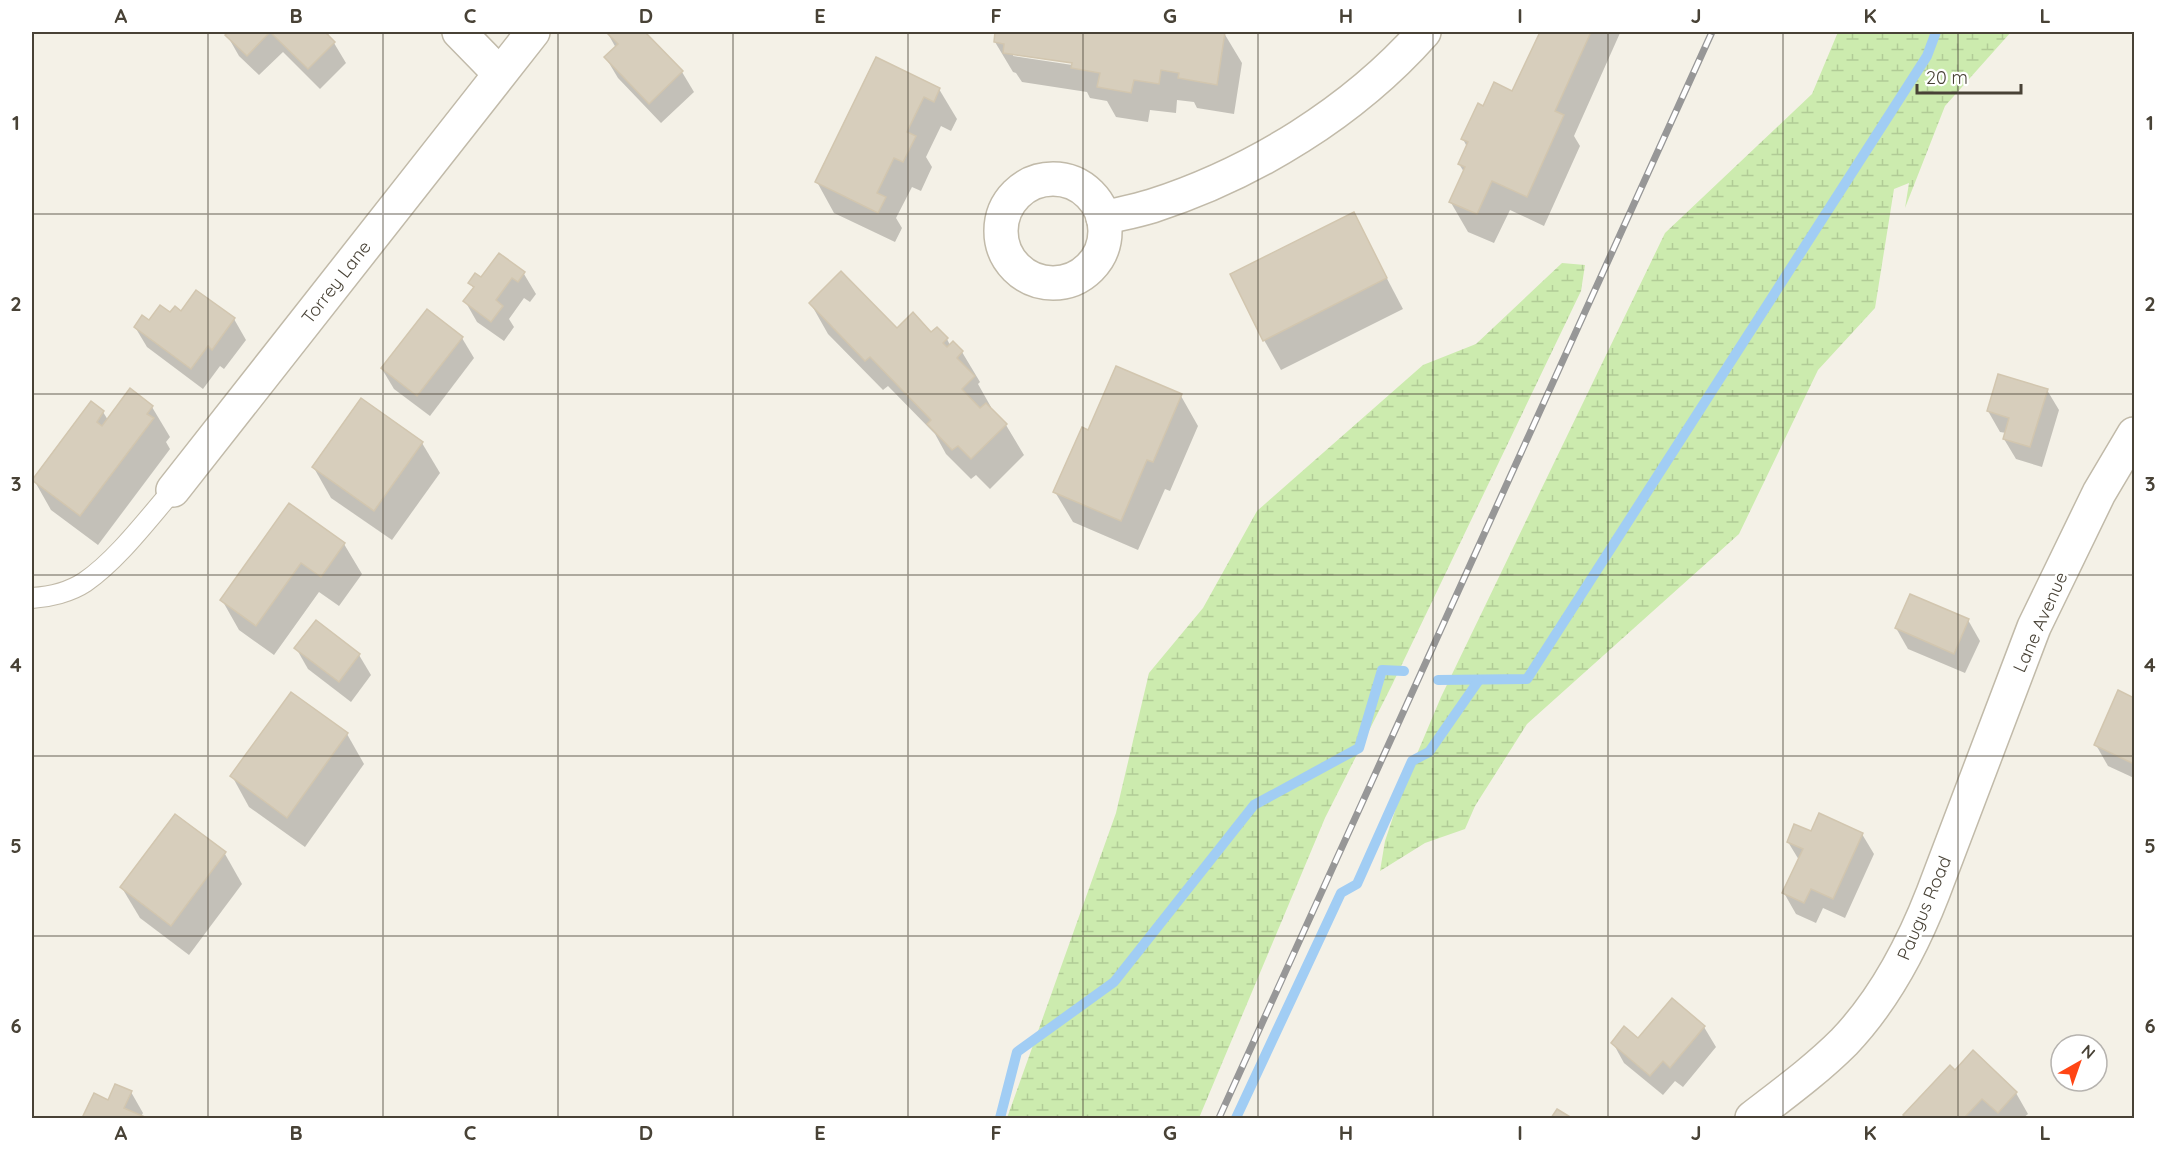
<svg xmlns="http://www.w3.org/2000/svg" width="2166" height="1150" font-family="Quicksand,sans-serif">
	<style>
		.wetland { fill: url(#wetland-marsh) }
		.shadow { fill: #0003; fill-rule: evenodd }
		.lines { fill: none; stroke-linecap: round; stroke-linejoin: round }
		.stream { stroke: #a1cdf4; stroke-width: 10 }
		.building { fill: #d7cebc; stroke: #d2c6af; stroke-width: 1.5 }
		.lane-casing { stroke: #c1baa9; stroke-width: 22 }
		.street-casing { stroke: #c1baa9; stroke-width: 36 }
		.lane { stroke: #fff; stroke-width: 20 }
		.street { stroke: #fff; stroke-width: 33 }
		.rail-casing { stroke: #979797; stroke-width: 7 }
		.rail { stroke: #fff; stroke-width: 4.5; stroke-dasharray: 14; stroke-linecap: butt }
		.grid { fill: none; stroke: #484236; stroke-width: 1.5; stroke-opacity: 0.55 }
		.labels { text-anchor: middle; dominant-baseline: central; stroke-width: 5; stroke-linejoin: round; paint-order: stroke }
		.street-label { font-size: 18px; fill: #484236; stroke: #fff }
		.neatline { fill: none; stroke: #484236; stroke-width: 2 }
		.grid-label { font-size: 20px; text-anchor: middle; font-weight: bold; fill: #484236 }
	</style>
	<defs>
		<pattern id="wetland-marsh" width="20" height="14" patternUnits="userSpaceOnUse" patternTransform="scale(1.5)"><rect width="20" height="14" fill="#ccebae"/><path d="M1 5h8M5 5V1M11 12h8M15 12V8" fill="none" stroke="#b1cb96"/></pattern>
	</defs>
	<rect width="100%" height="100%" fill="#f4f1e7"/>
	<g class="wetland">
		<path d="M 1838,32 L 2011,32 L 1945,106 L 1905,208 L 1909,183 L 1894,189 L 1875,308 L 1818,370 L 1739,534 L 1527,724 L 1475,806 L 1465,829 L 1425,843 L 1380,871 L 1385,841 L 1403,787 L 1441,697 L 1665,233 L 1812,94 Z"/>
		<path d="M 1562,263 L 1585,265 L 1581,291 L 1392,685 L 1325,818 L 1199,1118 L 1007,1118 L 1116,813 L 1149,673 L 1203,608 L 1257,511 L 1423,365 L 1476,344 Z"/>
	</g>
	<g class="shadow">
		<path d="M 231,32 L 331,32 L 327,36 L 334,43 L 346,63 L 320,89 L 283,52 L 259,75 L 239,56 L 227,35 Z"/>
		<path d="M 607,32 L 643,32 L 682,72 L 694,92 L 661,123 L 618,78 L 606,58 L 616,48 Z"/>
		<path d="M 997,32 L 1224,33 L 1242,63 L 1234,114 L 1197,108 L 1194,102 L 1177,100 L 1176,113 L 1150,110 L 1148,122 L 1116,117 L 1107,101 L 1090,98 L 1087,92 L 1022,82 L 1016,73 L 1013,72 L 995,42 ZM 1013,53 L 1080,63 L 1079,66 L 1013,56 Z"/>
		<path d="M 1541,32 L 1620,33 L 1574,136 L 1580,146 L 1544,226 L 1510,210 L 1494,243 L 1468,232 L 1450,201 L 1464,172 L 1459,164 L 1467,147 L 1463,139 L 1484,108 L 1513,93 Z"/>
		<path d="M 877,59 L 939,89 L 957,119 L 951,131 L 941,126 L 926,157 L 932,167 L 921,191 L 912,187 L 896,218 L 902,228 L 895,242 L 834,213 L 817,182 Z"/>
		<path d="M 1353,214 L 1403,309 L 1281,370 L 1264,340 Z"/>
		<path d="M 499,255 L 524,274 L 536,294 L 530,302 L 524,298 L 509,319 L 514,327 L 504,341 L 477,322 L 465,301 L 474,289 L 470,283 L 482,279 Z"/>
		<path d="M 811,304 L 897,330 L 931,334 L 947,339 L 950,345 L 953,343 L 962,352 L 980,382 L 978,384 L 991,407 L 990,408 L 1006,425 L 1024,455 L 990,489 L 976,475 L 971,479 L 946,454 L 935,434 L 888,386 L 883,390 L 828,334 Z"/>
		<path d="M 427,311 L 462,338 L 474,358 L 430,416 L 394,389 L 382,369 Z"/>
		<path d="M 181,313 L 234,319 L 246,340 L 224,369 L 220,366 L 203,389 L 147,347 L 135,327 L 171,314 Z"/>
		<path d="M 2047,390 L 2059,410 L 2042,467 L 2016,459 L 2004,439 L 2006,433 L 2000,432 L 1988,411 Z"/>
		<path d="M 1181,396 L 1198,426 L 1170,491 L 1165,489 L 1138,550 L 1073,522 L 1055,492 L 1089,433 Z"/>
		<path d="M 91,403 L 103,412 L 108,420 L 152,407 L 170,437 L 166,442 L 170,449 L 98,545 L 51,510 L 34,480 Z"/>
		<path d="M 422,443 L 440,473 L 392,540 L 331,498 L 314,468 Z"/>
		<path d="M 290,505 L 344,544 L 362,574 L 339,606 L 319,592 L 274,655 L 239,630 L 222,600 Z"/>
		<path d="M 1968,620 L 1980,641 L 1965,673 L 1908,649 L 1896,628 Z"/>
		<path d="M 316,622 L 359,655 L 371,675 L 351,702 L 308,669 L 296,648 Z"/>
		<path d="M 2119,692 L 2134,699 L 2134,778 L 2108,766 L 2096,745 Z"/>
		<path d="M 347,734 L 364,764 L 305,847 L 249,807 L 232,776 Z"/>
		<path d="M 1812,833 L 1862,834 L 1874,854 L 1845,918 L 1823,908 L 1816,923 L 1796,914 L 1784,893 L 1799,860 L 1788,842 Z"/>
		<path d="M 225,854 L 242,884 L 189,955 L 140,918 L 122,888 Z"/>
		<path d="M 1704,1027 L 1716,1047 L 1683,1087 L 1675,1081 L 1663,1095 L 1624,1063 L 1613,1043 L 1638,1040 Z"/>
		<path d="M 1973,1053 L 2016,1093 L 2028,1114 L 2023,1118 L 1906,1118 L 1905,1116 L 1955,1072 Z"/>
		<path d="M 131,1092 L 143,1113 L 141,1117 L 143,1118 L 84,1118 L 94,1095 L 108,1102 Z"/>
	</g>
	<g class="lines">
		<g class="stream">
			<path d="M 1438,680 L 1527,679 L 1927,56 L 1936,32"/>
			<path d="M 1000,1118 L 1017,1052 L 1114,982 L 1254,805 L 1359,748 L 1382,670 L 1404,671"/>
			<path d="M 1236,1118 L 1341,893 L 1357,884 L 1412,761 L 1429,752 L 1479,680"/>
		</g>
	</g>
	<g class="building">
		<path d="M 229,32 L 325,32 L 335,42 L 308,69 L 270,32 L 247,56 L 225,35 Z"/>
		<path d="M 606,32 L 645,32 L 683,71 L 649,104 L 604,57 L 618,44 Z"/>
		<path d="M 995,32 L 1225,32 L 1217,85 L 1178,78 L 1179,73 L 1161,70 L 1159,84 L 1134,80 L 1131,93 L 1097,87 L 1100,73 L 1071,68 L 1072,63 L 1003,53 L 1004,44 L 994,42 Z"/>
		<path d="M 1540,32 L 1591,32 L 1555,111 L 1564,115 L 1527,197 L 1492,181 L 1477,214 L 1449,202 L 1465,167 L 1458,164 L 1468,142 L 1461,139 L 1478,103 L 1483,106 L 1494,82 L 1512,91 Z"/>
		<path d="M 876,57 L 940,88 L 934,102 L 924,97 L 907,132 L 916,136 L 903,162 L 894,158 L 877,193 L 886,197 L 878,213 L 815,182 Z"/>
		<path d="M 1354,212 L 1387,278 L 1263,341 L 1230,274 Z"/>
		<path d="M 499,253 L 525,272 L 518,282 L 512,278 L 496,300 L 503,306 L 491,322 L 463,301 L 474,287 L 468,283 L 475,273 L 481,277 Z"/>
		<path d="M 841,271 L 897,328 L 913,312 L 931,332 L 937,327 L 948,338 L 943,343 L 947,347 L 953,341 L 963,351 L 957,358 L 975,376 L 962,389 L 980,408 L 986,403 L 1007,424 L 971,459 L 958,446 L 952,450 L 927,424 L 931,420 L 870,357 L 865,361 L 809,303 Z"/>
		<path d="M 196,290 L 235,318 L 212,350 L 208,346 L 191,369 L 134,327 L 142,315 L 149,320 L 160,305 L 170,312 L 175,306 L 181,311 Z"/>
		<path d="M 427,309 L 463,337 L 417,396 L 381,368 Z"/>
		<path d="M 1116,366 L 1182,394 L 1153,462 L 1147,460 L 1121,521 L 1053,492 L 1082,427 L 1088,430 Z"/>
		<path d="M 1998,374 L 2048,389 L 2030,447 L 2003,439 L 2009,418 L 1987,411 Z"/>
		<path d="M 130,388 L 153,406 L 147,414 L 154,418 L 80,516 L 32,480 L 91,401 L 104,411 L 97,422 L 102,426 Z"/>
		<path d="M 361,398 L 423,442 L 374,511 L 312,467 Z"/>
		<path d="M 289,503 L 345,543 L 321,577 L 301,563 L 256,626 L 220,600 Z"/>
		<path d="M 1910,594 L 1969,619 L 1954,654 L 1895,628 Z"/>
		<path d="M 316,620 L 360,654 L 339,682 L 294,648 Z"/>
		<path d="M 2118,690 L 2134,698 L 2134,764 L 2094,745 Z"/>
		<path d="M 291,692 L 348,733 L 287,818 L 230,776 Z"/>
		<path d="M 1819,813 L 1863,833 L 1833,899 L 1811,889 L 1804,903 L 1782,893 L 1803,849 L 1787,842 L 1794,824 L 1811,831 Z"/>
		<path d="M 175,814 L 226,852 L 171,926 L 120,887 Z"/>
		<path d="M 1672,998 L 1705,1026 L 1670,1068 L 1663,1061 L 1650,1076 L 1611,1043 L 1624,1026 L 1638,1038 Z"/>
		<path d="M 1973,1050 L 2017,1092 L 1998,1113 L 1982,1099 L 1964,1118 L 1906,1118 L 1903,1115 L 1950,1065 L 1955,1070 Z"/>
		<path d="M 115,1084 L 132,1091 L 124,1108 L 147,1118 L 82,1118 L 94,1093 L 108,1100 Z"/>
		<path d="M 1557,1109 L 1572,1118 L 1551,1118 Z"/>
	</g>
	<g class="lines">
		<g class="lane-casing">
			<path id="lane" d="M 32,598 C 49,597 70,592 85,582 C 117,560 147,520 173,490"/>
		</g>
		<g class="street-casing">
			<g id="street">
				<path d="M 459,32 L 499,73"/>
				<circle cx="1053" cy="231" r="52"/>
				<path d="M 1103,218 C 1119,214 1136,211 1152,206 C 1254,173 1353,112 1424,32"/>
				<path d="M 173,490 L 533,32"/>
				<path d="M 1752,1118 C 1783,1094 1816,1070 1844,1042 C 1885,999 1912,947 1933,893 L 2034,627 L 2099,493 L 2134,434"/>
			</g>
		</g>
		<use href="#lane" class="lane"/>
		<use href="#street" class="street"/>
		<g class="rail-casing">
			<path id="rail" d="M 1219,1118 L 1712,32"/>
		</g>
		<use href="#rail" class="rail"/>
	</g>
	<path class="grid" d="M 208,32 L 208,1118M 383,32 L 383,1118M 558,32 L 558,1118M 733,32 L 733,1118M 908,32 L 908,1118M 1083,32 L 1083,1118M 1258,32 L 1258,1118M 1433,32 L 1433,1118M 1608,32 L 1608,1118M 1783,32 L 1783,1118M 1958,32 L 1958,1118M 32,214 L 2134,214M 32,394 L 2134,394M 32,575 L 2134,575M 32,756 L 2134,756M 32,936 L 2134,936"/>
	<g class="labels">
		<g class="street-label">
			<text transform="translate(336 282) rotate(-52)">Torrey Lane</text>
			<text transform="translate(2040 622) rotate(-66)">Lane Avenue</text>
			<text transform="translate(1924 908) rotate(-67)">Paugus Road</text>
		</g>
	</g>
	<rect width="2166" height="1150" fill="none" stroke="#ffffff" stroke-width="66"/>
	<g transform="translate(2079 1063) rotate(40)"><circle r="28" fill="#ffffff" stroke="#b6b3af" stroke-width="1.5"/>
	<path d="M0-4.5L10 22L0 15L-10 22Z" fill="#ff4514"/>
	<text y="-9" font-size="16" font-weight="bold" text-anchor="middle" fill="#484236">N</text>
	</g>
	<path d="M1917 84v9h104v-9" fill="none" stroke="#484236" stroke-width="3"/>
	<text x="1926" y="84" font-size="18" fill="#484236" stroke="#ffffff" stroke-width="4.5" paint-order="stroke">20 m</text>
	<rect x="33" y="33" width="2100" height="1084" class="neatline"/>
	<g class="grid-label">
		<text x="121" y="23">A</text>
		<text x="296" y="23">B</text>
		<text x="470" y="23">C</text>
		<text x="646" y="23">D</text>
		<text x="820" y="23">E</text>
		<text x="996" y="23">F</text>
		<text x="1170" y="23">G</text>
		<text x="1346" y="23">H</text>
		<text x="1520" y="23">I</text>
		<text x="1696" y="23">J</text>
		<text x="1870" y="23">K</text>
		<text x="2045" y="23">L</text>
		<text x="16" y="130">1</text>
		<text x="2150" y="130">1</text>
		<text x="16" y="311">2</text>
		<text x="2150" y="311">2</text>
		<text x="16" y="491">3</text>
		<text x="2150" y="491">3</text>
		<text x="16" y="672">4</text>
		<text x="2150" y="672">4</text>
		<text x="16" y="853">5</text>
		<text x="2150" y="853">5</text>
		<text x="16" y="1033">6</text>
		<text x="2150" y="1033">6</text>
		<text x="121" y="1140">A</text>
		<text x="296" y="1140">B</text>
		<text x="470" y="1140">C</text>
		<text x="646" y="1140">D</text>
		<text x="820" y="1140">E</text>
		<text x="996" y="1140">F</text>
		<text x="1170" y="1140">G</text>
		<text x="1346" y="1140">H</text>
		<text x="1520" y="1140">I</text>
		<text x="1696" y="1140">J</text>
		<text x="1870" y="1140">K</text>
		<text x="2045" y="1140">L</text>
	</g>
</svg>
